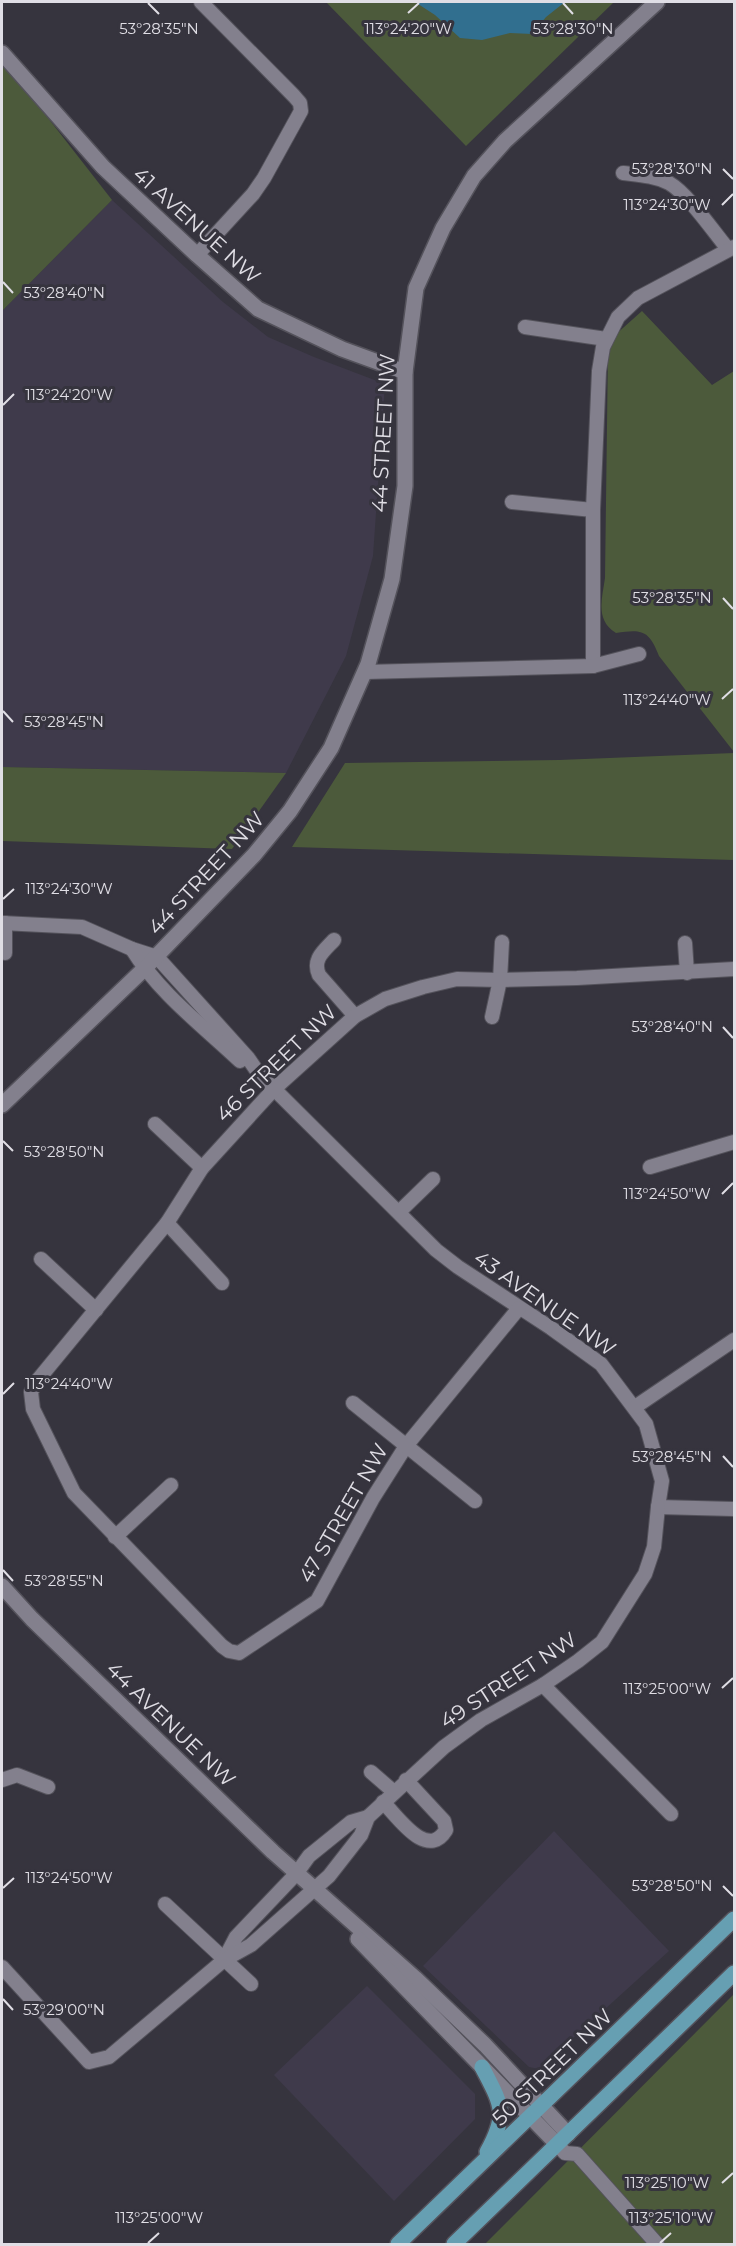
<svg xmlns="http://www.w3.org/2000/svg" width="736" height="2246" font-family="Montserrat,sans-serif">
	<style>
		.built { fill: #3f3a4b }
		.green { fill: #4c5a3b }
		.water { fill: #316f8f }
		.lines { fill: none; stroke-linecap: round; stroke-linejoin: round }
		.minor-casing { stroke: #54525b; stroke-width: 16 }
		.tertiary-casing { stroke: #54525b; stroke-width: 18 }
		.primary-casing { stroke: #54525b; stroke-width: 18 }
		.minor { stroke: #83808d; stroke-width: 14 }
		.tertiary { stroke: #83808d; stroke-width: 15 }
		.primary { stroke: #669fb2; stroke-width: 15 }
		.ticks { fill: none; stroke: #e0dee5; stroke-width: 2 }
		.labels { text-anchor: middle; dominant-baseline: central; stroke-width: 6; stroke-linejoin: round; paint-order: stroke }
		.street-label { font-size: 21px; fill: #e0dee5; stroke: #36343e }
		.ticks-label { font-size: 15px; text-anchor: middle; fill: #e0dee5; stroke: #36343e; stroke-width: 6; stroke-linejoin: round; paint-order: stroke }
	</style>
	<rect width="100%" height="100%" fill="#36343e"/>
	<g class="built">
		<path d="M 112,200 L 223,302 L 268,337 L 314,357 L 385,384 L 373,556 L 346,656 L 286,773 L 2,767 L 2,311 Z"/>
		<path d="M 554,1831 L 669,1951 L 539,2069 L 529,2067 L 423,1966 Z"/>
		<path d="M 367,1986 L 475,2094 L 475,2119 L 394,2201 L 274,2075 Z"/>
	</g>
	<g class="green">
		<path d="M 326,2 L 614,2 L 466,146 Z"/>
		<path d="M 2,59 L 112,200 L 2,311 Z"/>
		<path d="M 642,311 L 712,385 L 734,371 L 734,752 L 659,656 C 649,630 642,629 616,633 C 595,620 602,599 605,578 L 608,349 L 614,336 Z"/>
		<path d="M 734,753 L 734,860 L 292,847 L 345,763 L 559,760 Z"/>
		<path d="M 2,767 L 286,773 L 232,849 L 2,841 Z"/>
		<path d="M 734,1994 L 734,2244 L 485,2244 Z"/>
	</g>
	<path class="water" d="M 415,2 L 565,2 L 546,17 L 532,34 L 510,33 L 482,40 L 460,38 L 435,15 Z"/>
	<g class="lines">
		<g class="minor-casing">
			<g id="minor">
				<path d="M 623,173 C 639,175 655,176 669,183 C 688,194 713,231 728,249"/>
				<path d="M 197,255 L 253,194 L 264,178 L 301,111 L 300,103 L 294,96 L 201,2"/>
				<path d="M 525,327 L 606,339"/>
				<path d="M 512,502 L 593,510"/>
				<path d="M 593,666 L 593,510 L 599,371 L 603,347 L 618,317 L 638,298 L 734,247"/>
				<path d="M 365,672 L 593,666 L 639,654"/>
				<path d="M 2,923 L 82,927 L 132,949 L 157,957 L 248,1058 L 259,1074 L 436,1250 L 458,1267 L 551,1328 L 601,1364 L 646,1424 L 662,1481 L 658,1507 L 734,1509"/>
				<path d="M 334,940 C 324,951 312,959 319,975 L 355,1016"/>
				<path d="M 685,943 L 687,973"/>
				<path d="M 132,949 C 159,993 203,1026 240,1061"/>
				<path d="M 5,953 L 5,923"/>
				<path d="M 492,1017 L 500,980 L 502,942"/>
				<path d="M 155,1124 L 202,1168"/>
				<path d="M 650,1167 L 734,1142"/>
				<path d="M 399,1212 L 433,1179"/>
				<path d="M 167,1223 L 222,1283"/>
				<path d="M 41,1259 L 96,1310"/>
				<path d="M 519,1308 L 406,1446 L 373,1498 L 317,1601 L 239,1653 L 229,1651 L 222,1646 L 74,1493 L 33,1409 L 31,1392 L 37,1381 L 167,1223 L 202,1168 L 274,1089 L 355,1016 L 385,999 L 423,987 L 457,979 L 500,980 L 577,978 L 734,969"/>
				<path d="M 353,1403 L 475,1501"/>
				<path d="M 635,1407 L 734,1340"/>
				<path d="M 115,1537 L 171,1485"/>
				<path d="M 543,1685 L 671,1814"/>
				<path d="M 371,1772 L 394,1792"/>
				<path d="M 2,1780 L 17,1775 L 48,1787"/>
				<path d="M 383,1802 C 398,1817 427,1861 446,1830 L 444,1821 L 406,1780"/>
				<path d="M 165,1904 L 251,1984"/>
				<path d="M 224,1960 L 236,1937 L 296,1874 L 309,1856 L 351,1822 L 368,1817"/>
				<path d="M 2,1967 L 89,2062 L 109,2057 L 224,1960 L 251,1945 L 329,1876 L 361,1835 L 368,1817 L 444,1747 L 481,1720 L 543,1685 L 578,1661 L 602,1642 L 645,1574 L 654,1547 L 658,1507"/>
				<path d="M 557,2144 L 565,2153 L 577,2154 L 657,2244"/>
			</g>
		</g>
		<g class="tertiary-casing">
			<g id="tertiary">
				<path d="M 2,53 L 103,167 L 197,255 L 258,309 L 342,349 L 405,372"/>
				<path d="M 2,1105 L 144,969 L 254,855 L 290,811 L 331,748 L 368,664 L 392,579 L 405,486 L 405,372 L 416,288 L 443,228 L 474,176 L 505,141 L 657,2"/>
				<path d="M 2,1586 L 32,1619 L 273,1852 L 415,1978 L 485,2045 L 568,2134"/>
				<path d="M 358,1939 L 557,2144"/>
			</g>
		</g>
		<g class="primary-casing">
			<g id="primary">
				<path d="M 482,2067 C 501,2104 509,2113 487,2152"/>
				<path d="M 398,2244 L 734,1919"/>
				<path d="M 454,2244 L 734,1973"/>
			</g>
		</g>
		<use href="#minor" class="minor"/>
		<use href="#tertiary" class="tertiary"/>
		<use href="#primary" class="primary"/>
	</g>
	<path class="ticks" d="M 148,3 L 159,14M 563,3 L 573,14M 408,13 L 419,3M 723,169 L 733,179M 722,205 L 733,194M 3,282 L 13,293M 3,405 L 14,394M 723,598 L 733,609M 722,699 L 733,689M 3,711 L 13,722M 3,899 L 14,889M 723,1027 L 733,1038M 3,1141 L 13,1151M 722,1194 L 733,1183M 3,1394 L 14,1383M 723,1456 L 733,1467M 3,1570 L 13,1581M 722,1688 L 733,1678M 723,1886 L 733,1896M 3,1888 L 14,1878M 3,1999 L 13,2010M 722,2183 L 733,2173M 148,2243 L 159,2233M 660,2243 L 671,2233"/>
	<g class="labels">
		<g class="street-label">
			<text transform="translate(197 225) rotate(42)">41 AVENUE NW</text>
			<text transform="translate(383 433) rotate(-87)">44 STREET NW</text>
			<text transform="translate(206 873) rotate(-47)">44 STREET NW</text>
			<text transform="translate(276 1063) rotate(-44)">46 STREET NW</text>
			<text transform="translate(545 1303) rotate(35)">43 AVENUE NW</text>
			<text transform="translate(343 1513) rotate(-60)">47 STREET NW</text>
			<text transform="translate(508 1680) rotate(-33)">49 STREET NW</text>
			<text transform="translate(171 1724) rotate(44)">44 AVENUE NW</text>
			<text transform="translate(552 2067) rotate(-44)">50 STREET NW</text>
		</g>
	</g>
	<g class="ticks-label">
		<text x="408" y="34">113°24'20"W</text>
		<text x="159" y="34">53°28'35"N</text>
		<text x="573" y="34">53°28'30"N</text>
		<text x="672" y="174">53°28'30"N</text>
		<text x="667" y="210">113°24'30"W</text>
		<text x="64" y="298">53°28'40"N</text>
		<text x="69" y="400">113°24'20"W</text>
		<text x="672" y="603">53°28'35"N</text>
		<text x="667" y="705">113°24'40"W</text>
		<text x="64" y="727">53°28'45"N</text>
		<text x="69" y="894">113°24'30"W</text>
		<text x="672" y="1032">53°28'40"N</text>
		<text x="64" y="1157">53°28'50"N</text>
		<text x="667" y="1199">113°24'50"W</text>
		<text x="69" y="1389">113°24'40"W</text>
		<text x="672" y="1462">53°28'45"N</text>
		<text x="64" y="1586">53°28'55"N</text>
		<text x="667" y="1694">113°25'00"W</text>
		<text x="69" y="1883">113°24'50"W</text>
		<text x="672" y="1891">53°28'50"N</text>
		<text x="64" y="2015">53°29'00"N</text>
		<text x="667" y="2188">113°25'10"W</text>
		<text x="159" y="2223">113°25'00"W</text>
		<text x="671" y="2223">113°25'10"W</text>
	</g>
	<rect width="736" height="2246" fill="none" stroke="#e0dee5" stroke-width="6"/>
</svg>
